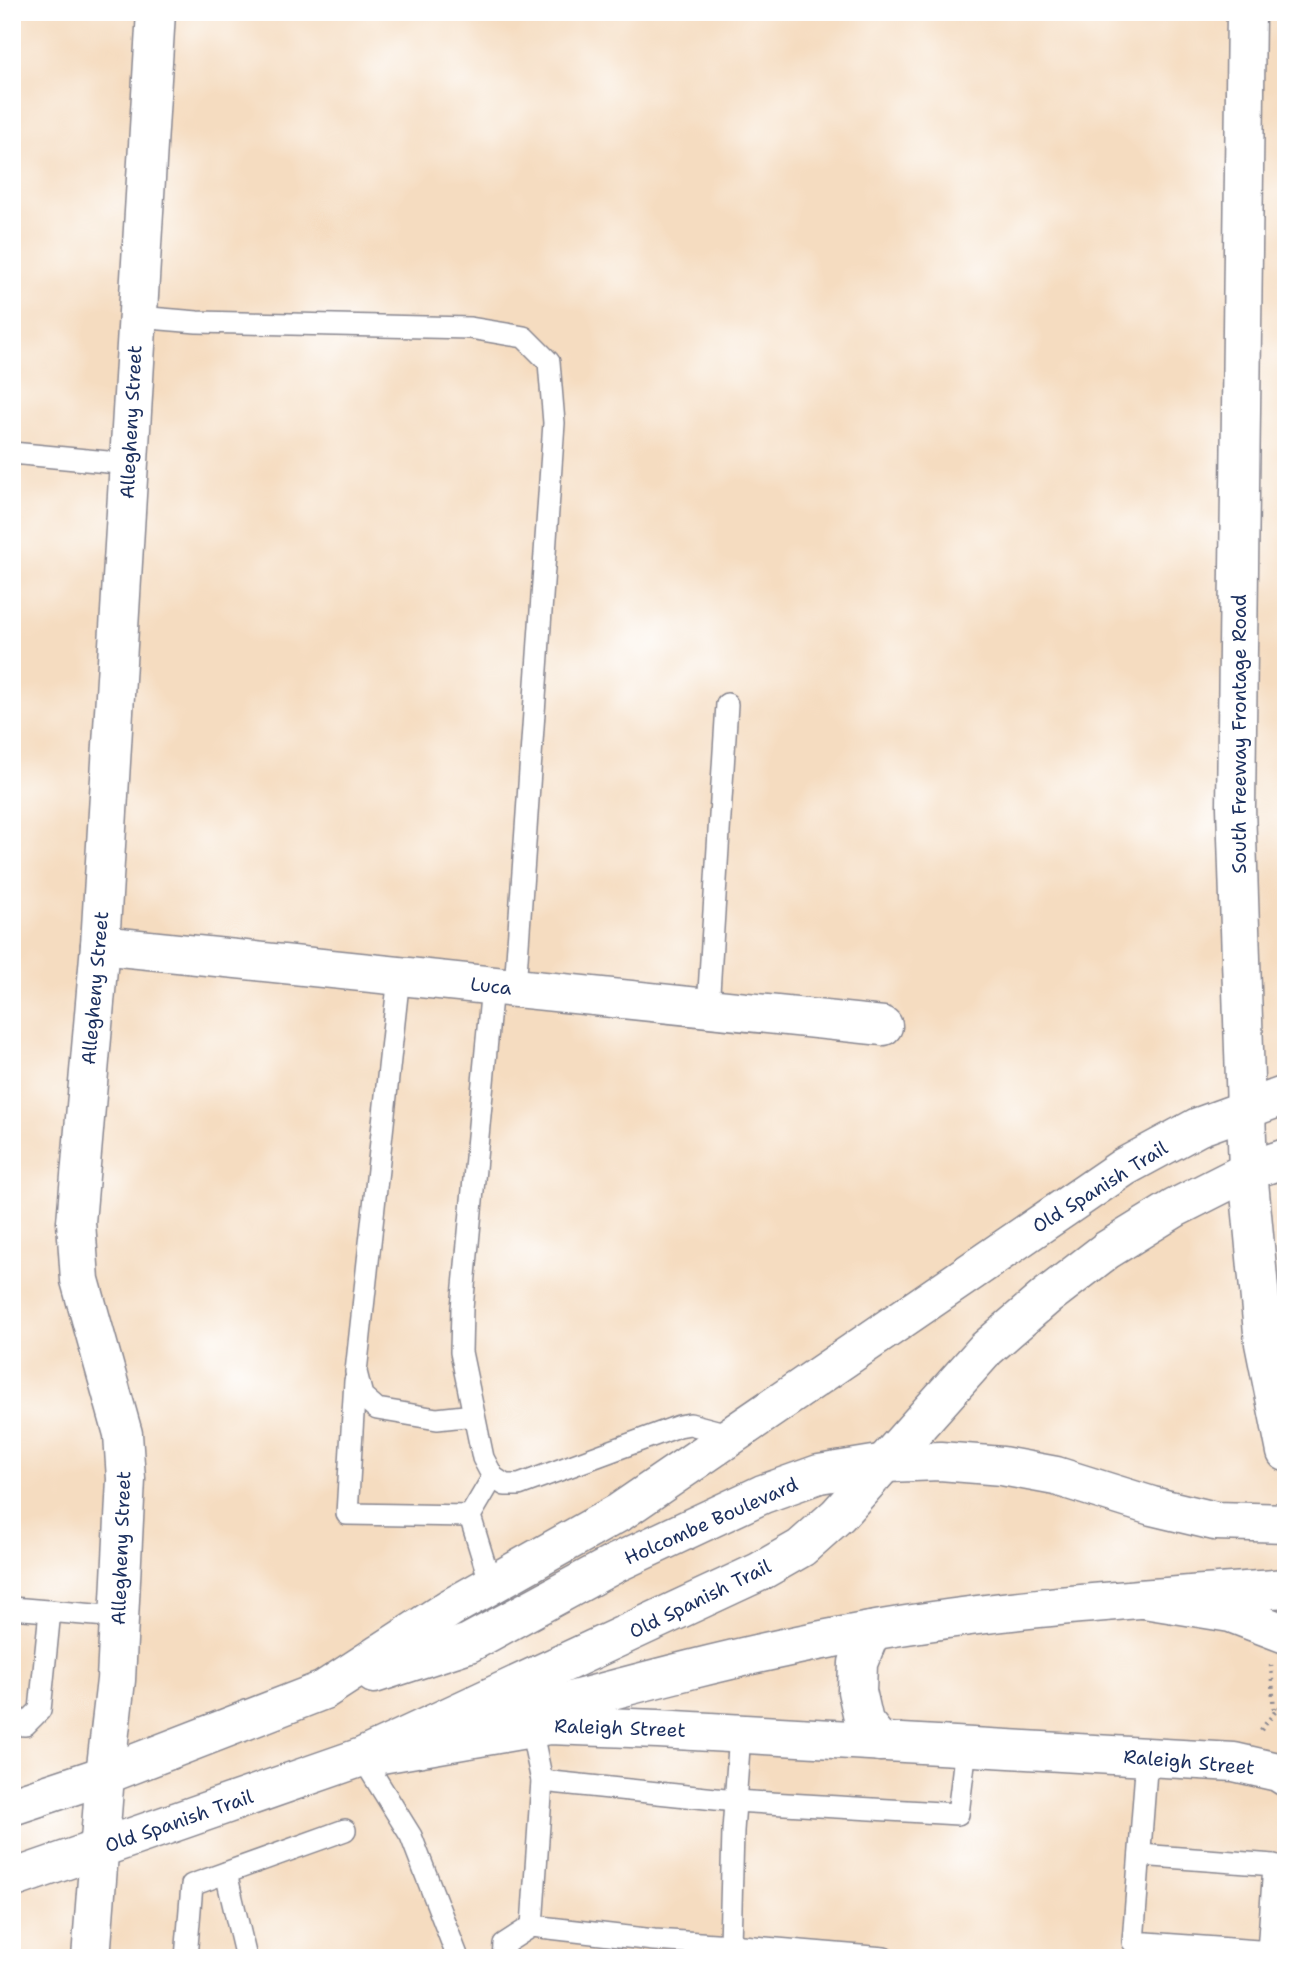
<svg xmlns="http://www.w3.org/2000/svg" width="1298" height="1970" font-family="'Shantell Sans',sans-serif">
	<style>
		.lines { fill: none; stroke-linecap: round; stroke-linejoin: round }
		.lane-casing { stroke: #88868f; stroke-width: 24 }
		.street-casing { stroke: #88868f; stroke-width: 41 }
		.secondary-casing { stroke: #88868f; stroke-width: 41 }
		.primary-casing { stroke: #88868f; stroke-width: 41 }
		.highway-casing { stroke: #88868f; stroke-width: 41 }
		.path { stroke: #88868f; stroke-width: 4.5; stroke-dasharray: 2 5; stroke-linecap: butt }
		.lane { stroke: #fff; stroke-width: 21 }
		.street { stroke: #fff; stroke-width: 38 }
		.secondary { stroke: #fff; stroke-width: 38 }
		.primary { stroke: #fff; stroke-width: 38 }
		.highway { stroke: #fff; stroke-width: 38 }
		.labels { text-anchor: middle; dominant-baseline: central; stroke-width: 5; stroke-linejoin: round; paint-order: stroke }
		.street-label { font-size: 19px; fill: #1b2f5e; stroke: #fff }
	</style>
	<rect width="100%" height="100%" fill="#fff"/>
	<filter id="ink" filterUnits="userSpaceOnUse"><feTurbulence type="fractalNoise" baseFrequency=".0143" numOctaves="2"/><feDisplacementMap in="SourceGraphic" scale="14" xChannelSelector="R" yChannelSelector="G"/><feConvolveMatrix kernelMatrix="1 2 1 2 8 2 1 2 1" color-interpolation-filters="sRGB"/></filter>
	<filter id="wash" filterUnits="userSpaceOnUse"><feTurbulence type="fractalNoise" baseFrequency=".00686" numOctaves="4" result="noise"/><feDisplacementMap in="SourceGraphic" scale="28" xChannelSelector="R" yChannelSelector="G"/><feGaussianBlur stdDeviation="1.57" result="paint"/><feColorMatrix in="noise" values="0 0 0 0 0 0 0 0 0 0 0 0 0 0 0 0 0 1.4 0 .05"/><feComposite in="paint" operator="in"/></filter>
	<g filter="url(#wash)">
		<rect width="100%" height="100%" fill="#f5dcc0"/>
	</g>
	<g filter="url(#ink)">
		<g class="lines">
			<g class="lane-casing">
				<g id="lane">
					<path d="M 138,317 L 197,322 L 470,328 L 524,337 L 549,362 L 554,423 L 515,988"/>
					<path d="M 12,453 L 129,464"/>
					<path d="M 399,976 L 356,1372 L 362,1396 L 377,1409 L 437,1419 L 474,1415"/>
					<path d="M 492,986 L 462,1308 L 461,1352 L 483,1458 L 493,1477 L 505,1485 L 519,1485 L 679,1426 L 690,1424 L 732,1435"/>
					<path d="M 708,1008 L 727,704"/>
					<path d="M 355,1381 L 347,1514 L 470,1516"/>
					<path d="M 491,1585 L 470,1516 L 493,1477"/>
					<path d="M 12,1608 L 119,1617"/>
					<path d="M 12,1724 L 25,1725 L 40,1710 L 50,1611"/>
					<path d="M 531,1728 L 542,1781 L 532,1926 L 654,1940 L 730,1945 L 733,1831 L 740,1734"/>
					<path d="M 362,1757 L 411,1836 L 458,1958"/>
					<path d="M 1147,1757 L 1133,1942 L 1286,1953"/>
					<path d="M 542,1781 L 735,1801 L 958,1814 L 966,1747"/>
					<path d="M 1140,1855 L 1274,1865 L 1268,1952"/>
					<path d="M 226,1873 L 246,1958"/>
					<path d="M 730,1945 L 884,1958"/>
					<path d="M 186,1958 L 192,1885 L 345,1830"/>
					<path d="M 503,1958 L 504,1944 L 532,1926"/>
				</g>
			</g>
			<g class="street-casing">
				<g id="street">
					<path d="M 100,945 L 883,1026"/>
					<path d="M 871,1631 L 858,1663 L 857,1691 L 864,1722 L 880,1742"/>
					<path d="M 381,1754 L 549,1725 L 658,1729 L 1234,1762 L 1278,1772 L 1286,1777"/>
					<path d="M 91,1958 L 105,1775 L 116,1680 L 126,1479 L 123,1434 L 80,1280 L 76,1222 L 100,945 L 156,12"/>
				</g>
			</g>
			<g class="secondary-casing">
				<path id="secondary" d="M 1246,12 L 1236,807 L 1248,1171 L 1264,1343 L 1286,1452"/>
			</g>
			<g class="primary-casing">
				<g id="primary">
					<path d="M 374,1674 L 469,1643 L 616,1563 L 763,1494 L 819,1474 L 886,1463 L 940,1461 L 1002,1466 L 1056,1476 L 1152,1506 L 1215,1521 L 1286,1523"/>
					<path d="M 462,1730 C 587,1697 711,1661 838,1637 C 986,1608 1136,1599 1286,1588"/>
					<path d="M 12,1806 L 105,1775 L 324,1690 L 450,1608 L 620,1512 L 1124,1167 L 1198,1127 L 1286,1095"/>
					<path d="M 12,1879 L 362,1757 L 759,1572 L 801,1548 L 838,1515 L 986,1349 L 1046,1297 L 1107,1250 L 1175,1208 L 1248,1171 L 1286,1158"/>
				</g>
			</g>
			<g class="highway-casing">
				<path id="highway" d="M 1144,1599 L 1231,1613 L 1286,1634"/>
			</g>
			<g class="path">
				<path d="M 1271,1665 L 1274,1713"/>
				<path d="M 1261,1730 L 1274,1713 L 1286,1702"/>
			</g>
			<use href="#lane" class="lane"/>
			<use href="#street" class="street"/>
			<use href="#secondary" class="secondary"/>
			<use href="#primary" class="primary"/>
			<use href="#highway" class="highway"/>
		</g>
	</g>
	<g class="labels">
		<g class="street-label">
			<text transform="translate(131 422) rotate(-87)">Allegheny Street</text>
			<text transform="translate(1239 734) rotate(-90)">South Freeway Frontage Road</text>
			<text transform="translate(491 986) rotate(6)">Luca</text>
			<text transform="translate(95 988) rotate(-85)">Allegheny Street</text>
			<text transform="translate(1100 1187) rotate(-32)">Old Spanish Trail</text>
			<text transform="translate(711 1521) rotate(-24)">Holcombe Boulevard</text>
			<text transform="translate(121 1548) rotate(-88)">Allegheny Street</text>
			<text transform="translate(700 1599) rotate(-26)">Old Spanish Trail</text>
			<text transform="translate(620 1728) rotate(2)">Raleigh Street</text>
			<text transform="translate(1189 1762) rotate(5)">Raleigh Street</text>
			<text transform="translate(179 1821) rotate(-19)">Old Spanish Trail</text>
		</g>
	</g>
	<rect width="1298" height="1970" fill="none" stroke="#fff" stroke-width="42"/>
</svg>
